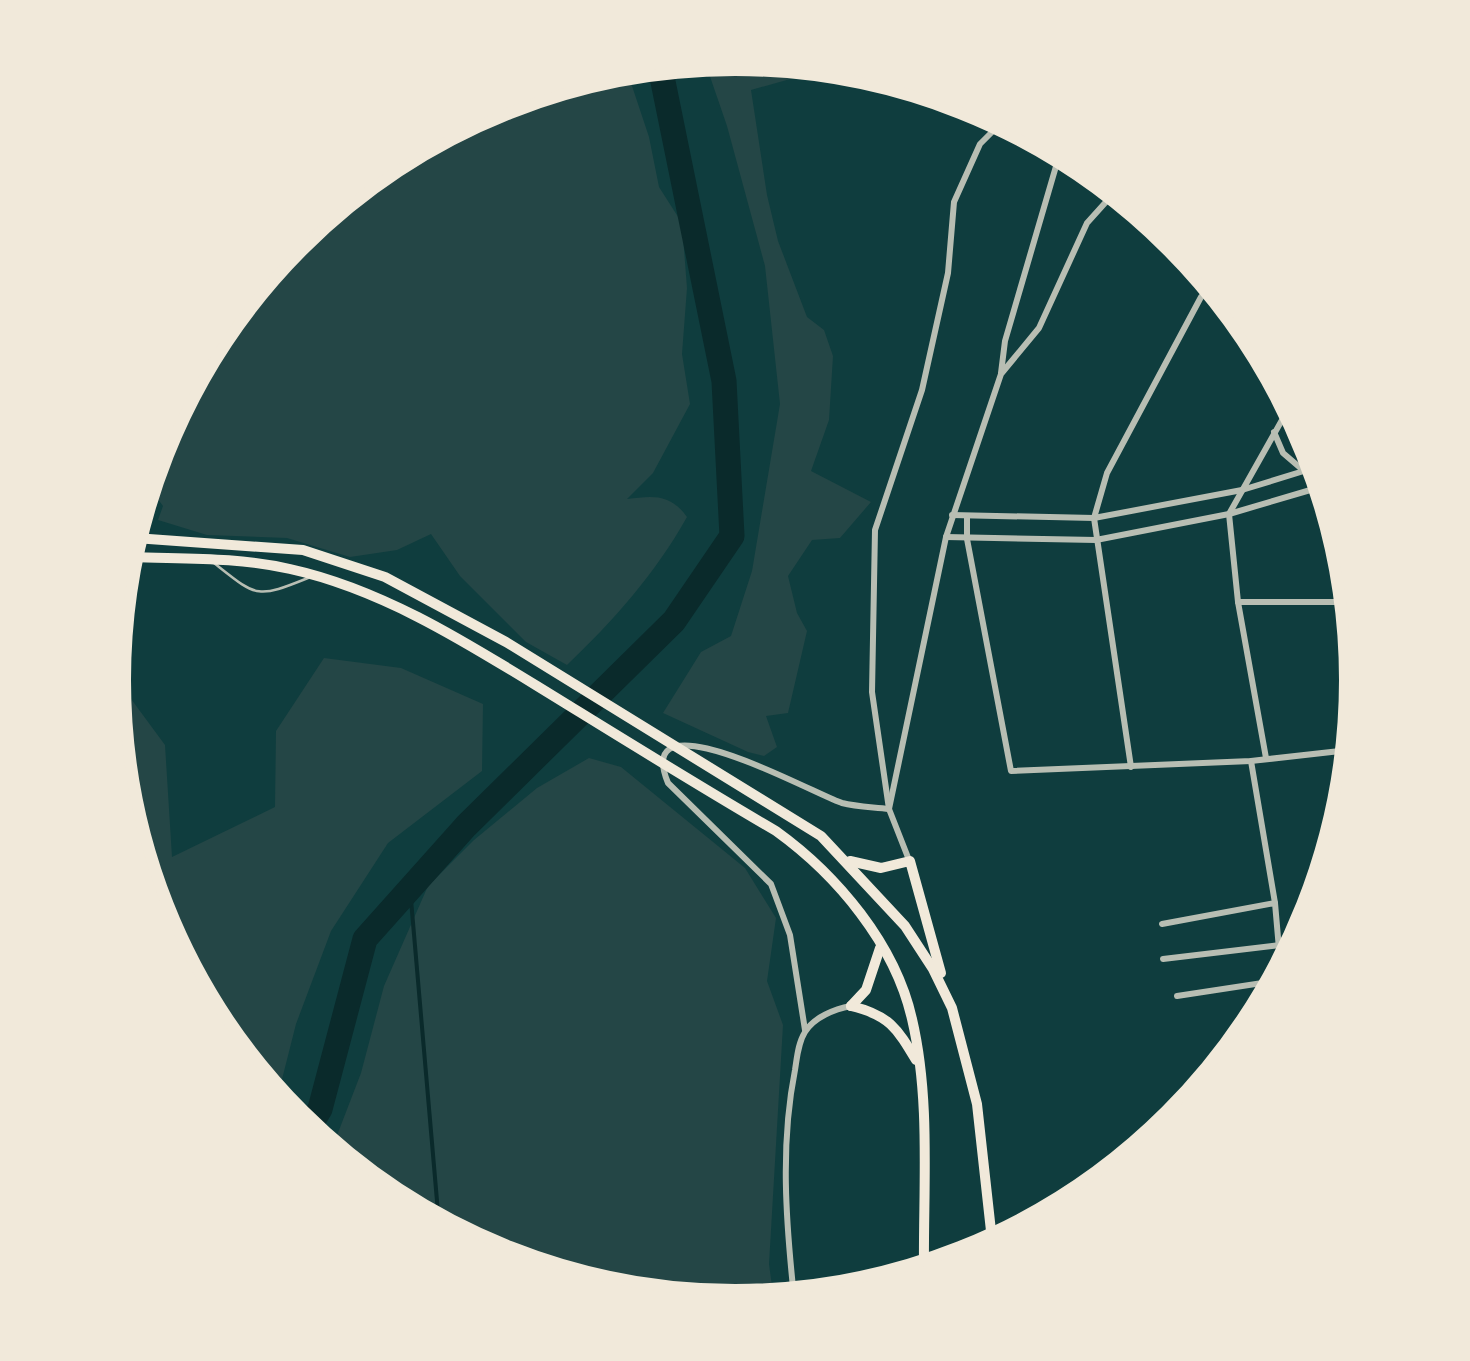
<svg xmlns="http://www.w3.org/2000/svg" width="1470" height="1361" font-family="'IBM Plex Sans',sans-serif">
	<style>
		.green { fill: #244646 }
		.lines { fill: none; stroke-linecap: round; stroke-linejoin: round }
		.stream { stroke: #0a2a2b; stroke-width: 4 }
		.river { stroke: #0a2a2b; stroke-width: 25 }
		.service { stroke: #b8beb3; stroke-width: 2.5 }
		.minor { stroke: #b8beb3; stroke-width: 6 }
		.trunk { stroke: #f1e9da; stroke-width: 10 }
		.rim { fill: none; stroke: #f1e9da; stroke-width: 12 }
	</style>
	<rect width="100%" height="100%" fill="#0f3d3e"/>
	<g class="green">
		<path d="M 735,53 L 822,70 L 751,90 L 767,195 L 778,241 L 807,317 L 824,330 L 833,356 L 829,420 L 811,471 L 871,502 L 840,538 L 812,540 L 788,576 L 797,613 L 807,631 L 788,713 L 766,716 L 777,747 L 764,756 L 748,752 L 663,713 L 701,652 L 731,636 L 752,571 L 780,404 L 765,266 L 727,126 L 704,59 Z"/>
		<path d="M 628,74 L 649,137 L 659,187 L 682,223 L 687,288 L 682,354 L 690,404 L 653,473 L 627,499 C 652,496 670,493 687,517 C 655,574 614,620 567,665 L 526,642 L 460,576 L 431,534 L 397,550 L 350,557 L 287,538 L 207,535 L 158,520 L 163,506 L 146,483 L 155,440 L 291,236 L 495,100 Z"/>
		<path d="M 324,658 L 401,668 L 483,704 L 482,771 L 388,843 L 331,931 L 296,1024 L 276,1103 L 155,920 L 107,680 L 109,669 L 165,745 L 172,857 L 275,807 L 276,731 Z"/>
		<path d="M 589,758 L 621,767 L 745,868 L 776,918 L 767,981 L 783,1025 L 769,1264 L 774,1301 L 734,1308 L 494,1260 L 331,1151 L 361,1073 L 384,986 L 428,886 L 474,840 L 537,788 Z"/>
	</g>
	<g class="lines">
		<path class="stream" d="M 410,888 L 439,1224"/>
		<path class="river" d="M 305,1134 L 320,1109 L 365,939 L 466,826 L 674,621 L 732,536 L 724,381 L 660,67"/>
		<path class="service" d="M 214,563 C 257,597 256,599 308,578"/>
		<g class="minor">
			<path d="M 1001,373 L 1005,341 L 1059,156"/>
			<path d="M 1274,432 L 1283,453 L 1304,471"/>
			<path d="M 952,515 L 1094,518 L 1242,490 L 1320,466"/>
			<path d="M 967,516 L 967,539 L 1011,771 L 1251,761 L 1349,750"/>
			<path d="M 946,537 L 1096,540 L 1229,514 L 1324,486"/>
			<path d="M 1238,602 L 1347,602"/>
			<path d="M 1266,758 L 1238,602 L 1229,514 L 1291,404"/>
			<path d="M 1251,761 L 1275,903 L 1281,972"/>
			<path d="M 1131,767 L 1094,518 L 1107,473 L 1201,297 L 1212,285"/>
			<path d="M 909,860 L 889,809 L 872,692 L 875,530 L 922,390 L 948,273 L 954,202 L 980,144 L 1004,120"/>
			<path d="M 1162,924 L 1275,903"/>
			<path d="M 1163,959 L 1280,945"/>
			<path d="M 1177,996 L 1275,981"/>
			<path d="M 805,1030 L 790,935 L 771,884 L 668,783 C 630,691 818,796 842,803 C 857,807 874,807 889,809 L 946,537 L 1001,374 L 1039,328 L 1087,223 L 1114,193"/>
			<path d="M 794,1297 C 786,1222 780,1145 795,1070 C 797,1058 798,1043 805,1032 C 814,1017 835,1009 851,1006"/>
		</g>
		<g class="trunk">
			<path d="M 135,538 L 303,550 L 385,577 L 506,642 L 821,836 L 905,926 L 933,969 L 952,1008 L 977,1104 L 993,1249"/>
			<path d="M 132,557 C 184,559 238,557 290,569 C 381,589 464,641 542,689 C 620,737 697,785 776,831 C 837,875 895,944 912,1019 C 931,1100 923,1189 924,1271"/>
			<path d="M 850,861 L 881,868 L 910,861 L 941,973"/>
			<path d="M 851,1006 C 889,1015 897,1028 916,1060"/>
			<path d="M 851,1006 L 866,990 L 880,948"/>
		</g>
	</g>
	<path d="M0 0H1470V1361H0ZM125 680a610 610 0 1 1 1220 0a610 610 0 1 1-1220 0Z" fill="#f1e9da" fill-rule="evenodd"/>
	<path class="rim" d="M125 680a610 610 0 1 1 1220 0a610 610 0 1 1-1220 0Z"/>
</svg>
